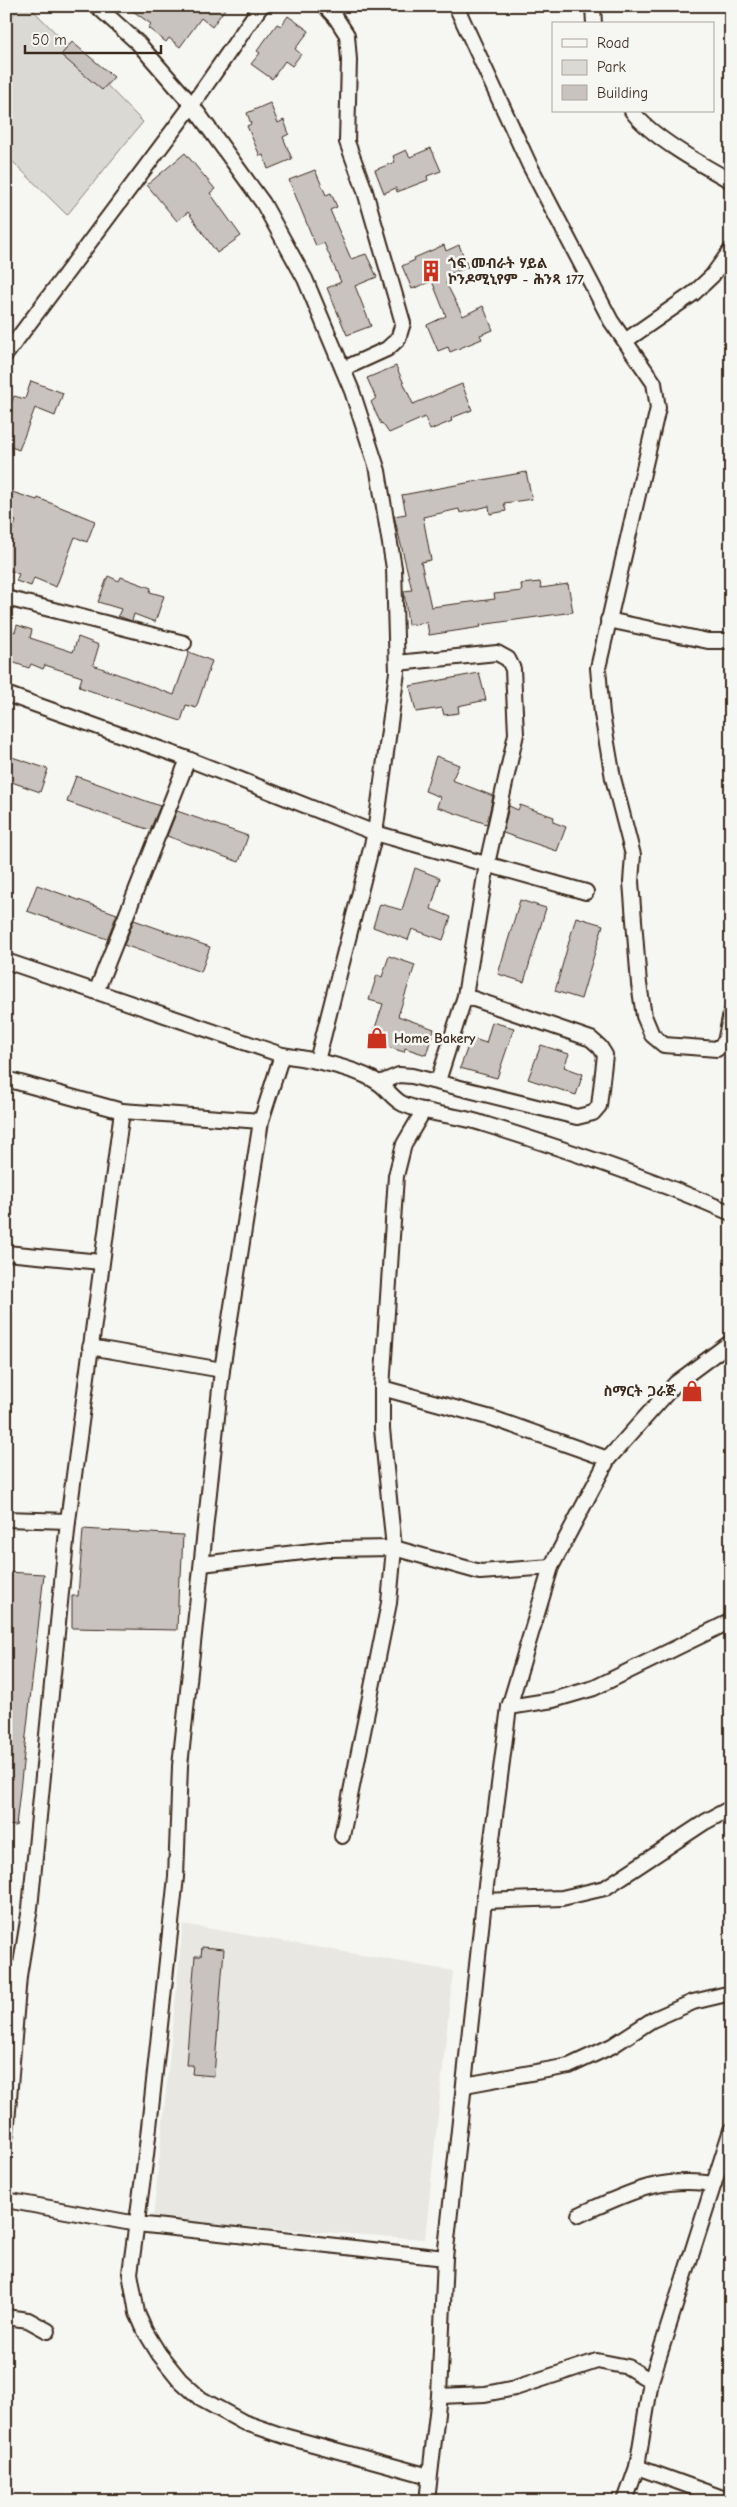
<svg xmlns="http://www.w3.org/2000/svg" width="737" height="2507" font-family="'Comic Neue','Noto Sans Ethiopic',sans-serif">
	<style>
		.built { fill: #e8e7e2 }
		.green { fill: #dad9d3; stroke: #8a8278 }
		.building { fill: #c8c3be; stroke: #3b2a1e }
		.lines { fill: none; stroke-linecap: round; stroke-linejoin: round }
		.street-casing { stroke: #3b2a1e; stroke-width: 18 }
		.street { stroke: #f6f6f2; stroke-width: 14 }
		.labels { text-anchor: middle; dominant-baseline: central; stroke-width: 5; stroke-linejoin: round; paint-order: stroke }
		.poi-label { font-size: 14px; font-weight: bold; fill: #3b2a1e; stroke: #f6f6f2; text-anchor: start }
	</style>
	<rect width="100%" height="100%" fill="#f6f6f2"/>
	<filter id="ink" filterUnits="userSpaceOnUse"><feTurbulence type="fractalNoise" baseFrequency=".02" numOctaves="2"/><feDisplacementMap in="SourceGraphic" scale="10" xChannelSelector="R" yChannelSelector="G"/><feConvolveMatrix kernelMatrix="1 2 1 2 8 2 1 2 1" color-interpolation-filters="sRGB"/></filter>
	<g filter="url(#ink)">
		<path class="built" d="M 183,1924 L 453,1971 L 425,2239 L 153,2220 Z"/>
		<path class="green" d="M 22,6 L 29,6 L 143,122 L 67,215 L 6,155 L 6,23 Z"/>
		<g class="building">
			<path d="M 126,6 L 227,6 L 212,27 L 201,18 L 180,47 L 169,38 L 166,42 L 148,28 L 151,24 Z"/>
			<path d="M 288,16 L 309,31 L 295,49 L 301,54 L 292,66 L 285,61 L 272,79 L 251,64 L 260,53 L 257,51 L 277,24 L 281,26 Z"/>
			<path d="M 72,42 L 114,77 L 102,90 L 61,55 Z"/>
			<path d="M 270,103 L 278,123 L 284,120 L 289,134 L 283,137 L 292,159 L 268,169 L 263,155 L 260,156 L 247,126 L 251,124 L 247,113 Z"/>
			<path d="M 431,148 L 441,171 L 427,176 L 428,180 L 397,192 L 396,188 L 384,193 L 375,170 L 395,162 L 393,156 L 406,150 L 410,157 Z"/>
			<path d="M 185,153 L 215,189 L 210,193 L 241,236 L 217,253 L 188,212 L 177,221 L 147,185 Z"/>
			<path d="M 315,170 L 326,195 L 331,193 L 337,207 L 330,210 L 351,259 L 366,254 L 377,277 L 355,286 L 371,326 L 347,335 L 327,288 L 341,282 L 324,243 L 316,246 L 289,180 Z"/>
			<path d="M 444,245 L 446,251 L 459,245 L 468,267 L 448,275 L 450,282 L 446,283 L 463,316 L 483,306 L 493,330 L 480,335 L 482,339 L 450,352 L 448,347 L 438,351 L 427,325 L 446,316 L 432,281 L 412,289 L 402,266 L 415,260 L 414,258 Z"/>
			<path d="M 396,366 L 413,404 L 462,384 L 472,410 L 451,418 L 452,421 L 430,430 L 425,417 L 389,433 L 382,423 L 381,424 L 371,402 L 376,398 L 367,378 Z"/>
			<path d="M 31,381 L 63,393 L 55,416 L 35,408 L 19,450 L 6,445 L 6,418 L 14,396 L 25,399 Z"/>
			<path d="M 526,472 L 532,499 L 504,503 L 506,511 L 490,514 L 489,506 L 460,513 L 459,509 L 423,517 L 431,560 L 421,562 L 431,607 L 495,599 L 494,594 L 522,591 L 521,584 L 540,582 L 541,588 L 568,584 L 573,612 L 480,625 L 481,627 L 429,635 L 427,622 L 408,625 L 404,591 L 412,590 L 394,516 L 406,514 L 402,495 Z"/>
			<path d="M 6,490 L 37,500 L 38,498 L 95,521 L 87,542 L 75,537 L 56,587 L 34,578 L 31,586 L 16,581 L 19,574 L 6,569 L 6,547 L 16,521 L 6,517 Z"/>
			<path d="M 108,576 L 119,581 L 121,577 L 151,588 L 150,592 L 164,596 L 155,622 L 134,614 L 132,621 L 129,620 L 118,616 L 121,609 L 98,602 Z"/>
			<path d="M 17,625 L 32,630 L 30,638 L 73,652 L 78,637 L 99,645 L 93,665 L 174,695 L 189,652 L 212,661 L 196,708 L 186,705 L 181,721 L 79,687 L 82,677 L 45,665 L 43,669 L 31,664 L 29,668 L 6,660 L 6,628 L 15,632 Z"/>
			<path d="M 479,673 L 486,700 L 458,706 L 459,713 L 444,715 L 442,708 L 416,712 L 410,686 Z"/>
			<path d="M 6,755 L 48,769 L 40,792 L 6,780 Z"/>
			<path d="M 436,756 L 459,765 L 452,780 L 493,796 L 487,824 L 437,807 L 440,797 L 425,791 Z"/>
			<path d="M 76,776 L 160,806 L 150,830 L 67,802 Z"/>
			<path d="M 520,805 L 554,817 L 553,822 L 566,827 L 557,851 L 503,833 L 509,806 L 518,810 Z"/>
			<path d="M 177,811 L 248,836 L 239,862 L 167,836 Z"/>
			<path d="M 415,868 L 440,878 L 431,909 L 451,917 L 443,940 L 412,929 L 408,940 L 373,927 L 380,904 L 402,910 Z"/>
			<path d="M 37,885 L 117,914 L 107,939 L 27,911 Z"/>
			<path d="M 520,900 L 546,908 L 524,982 L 498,974 Z"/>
			<path d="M 576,917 L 603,925 L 581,999 L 555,991 Z"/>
			<path d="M 134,920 L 210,947 L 201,972 L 124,945 Z"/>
			<path d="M 389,956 L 415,965 L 398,1016 L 434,1029 L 426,1055 L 405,1048 L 404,1052 L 381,1045 L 382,1041 L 372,1037 L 383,1004 L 369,1000 L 377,975 L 382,977 Z"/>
			<path d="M 492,1022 L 514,1028 L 497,1078 L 460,1068 L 471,1038 L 486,1043 Z"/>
			<path d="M 541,1045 L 569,1054 L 564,1067 L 583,1074 L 576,1095 L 528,1079 Z"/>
			<path d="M 83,1529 L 183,1535 L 181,1576 L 179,1576 L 177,1630 L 72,1628 L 72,1596 L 78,1596 Z"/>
			<path d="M 6,1572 L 44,1574 L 16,1826 L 6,1825 Z"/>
			<path d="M 202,1947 L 224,1949 L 214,2076 L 192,2074 L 193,2065 L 186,2065 L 195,1956 L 201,1956 Z"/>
		</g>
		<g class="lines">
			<g class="street-casing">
				<g id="street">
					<path d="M 97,6 L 138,43 L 192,105 L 263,203 L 305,279 L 352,391 L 378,471 L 394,568 L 397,672 L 375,833 L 317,1061"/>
					<path d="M 325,6 L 336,18 L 347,35 L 349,60 L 347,142 L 364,188 L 403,323 L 398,339 L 387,349 L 343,369"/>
					<path d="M 456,6 L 529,164 L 611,321 L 654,383 L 658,408 L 598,668 L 602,714 L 613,778 L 633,855 L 631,882 L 639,984 L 644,1016 L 652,1035 L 664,1045 L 717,1049 L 725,1042 L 731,1013"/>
					<path d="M 593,6 L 594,24"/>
					<path d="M 632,111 C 651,137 702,165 731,181"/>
					<path d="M 625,341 L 694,293 L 712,276 L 731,250"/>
					<path d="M 6,354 L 192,105 L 261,6"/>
					<path d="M 6,598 L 184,643"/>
					<path d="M 608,620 L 708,641 L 731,641"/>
					<path d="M 397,663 L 497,653 L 508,659 L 513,669 L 516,734 L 487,864 L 465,996 L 438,1081"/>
					<path d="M 6,694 L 188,759 L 375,833 L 586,892"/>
					<path d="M 6,961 L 282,1055 C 309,1059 359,1068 380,1084 C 388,1090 394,1100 403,1104 C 429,1115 458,1115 484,1124 C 568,1150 651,1178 731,1213"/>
					<path d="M 96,992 L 188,759"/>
					<path d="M 6,1079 L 122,1111 L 261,1121 L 282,1055"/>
					<path d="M 380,1083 L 399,1075 L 412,1076 L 577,1117 L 593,1113 L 599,1106 L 605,1055 L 600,1047 L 591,1039 L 465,996"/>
					<path d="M 261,1121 L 222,1370 L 180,1766 L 176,1877 L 146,2155 L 130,2273 L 137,2313 L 145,2331 L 159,2354 L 180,2380 L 201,2399 L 243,2422 L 284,2436 L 429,2476"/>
					<path d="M 6,1253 L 101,1262"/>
					<path d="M 90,1347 L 222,1370"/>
					<path d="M 382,1388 L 495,1419 L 608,1459"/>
					<path d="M 6,1519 L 68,1521"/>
					<path d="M 202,1564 L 329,1549 L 394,1548 L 480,1572 L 551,1567"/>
					<path d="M 509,1707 L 553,1700 L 594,1688 L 731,1621"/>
					<path d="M 342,1836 L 389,1603 L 394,1548 L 382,1429 L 382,1388 L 396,1176 L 404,1144 L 424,1110"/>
					<path d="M 484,1901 L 562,1898 L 605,1888 L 705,1822 L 731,1808"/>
					<path d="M 6,1964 L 19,1976"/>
					<path d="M 465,2085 L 569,2066 L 612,2046 L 652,2020 L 693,2002 L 731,1993"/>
					<path d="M 6,2135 L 19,1976 L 30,1908 L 68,1521 L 122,1111"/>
					<path d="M 6,2200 L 137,2224 L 445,2258"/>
					<path d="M 579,2215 C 628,2193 658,2176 714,2184"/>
					<path d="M 6,2317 L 28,2320 L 48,2331"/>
					<path d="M 439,2396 L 485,2394 L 515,2388 L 597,2361 L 628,2367 L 651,2381"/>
					<path d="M 637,2467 L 731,2501"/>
					<path d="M 427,2501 L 439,2396 L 445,2258 L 484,1901 L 509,1707 L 551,1567 L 608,1459 L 676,1383 L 731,1342"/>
					<path d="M 625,2501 L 637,2467 L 651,2381 L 731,2130"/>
				</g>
			</g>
			<use href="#street" class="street"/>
		</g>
	</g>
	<defs>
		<g id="building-bare" transform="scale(1.725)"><path d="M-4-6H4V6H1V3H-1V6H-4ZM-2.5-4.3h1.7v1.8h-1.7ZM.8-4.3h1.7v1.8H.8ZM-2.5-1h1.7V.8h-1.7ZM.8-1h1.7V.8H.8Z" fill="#c8321e" stroke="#f6f6f2" stroke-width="2.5" paint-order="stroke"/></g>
		<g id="shop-bare" transform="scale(1.725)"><path d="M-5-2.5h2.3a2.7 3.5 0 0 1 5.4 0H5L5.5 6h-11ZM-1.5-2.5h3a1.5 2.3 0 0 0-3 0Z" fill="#c8321e" stroke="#f6f6f2" stroke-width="2.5" paint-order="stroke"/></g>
	</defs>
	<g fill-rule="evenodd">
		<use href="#building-bare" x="431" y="271"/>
		<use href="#shop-bare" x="377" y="1038"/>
		<use href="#shop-bare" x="692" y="1391"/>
	</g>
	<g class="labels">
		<g class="poi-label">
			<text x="448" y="263">ጎፍ መብራት ሃይል<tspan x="448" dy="16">ኮንዶሚኒየም - ሕንጻ 177</tspan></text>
			<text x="394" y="1038">Home Bakery</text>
			<text x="676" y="1391" text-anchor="end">ስማርት ጋራጅ</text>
		</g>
	</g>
	<rect width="737" height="2507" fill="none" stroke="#f6f6f2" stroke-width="25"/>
	<rect x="12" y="12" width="712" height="2482" fill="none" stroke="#3b2a1e" stroke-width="2" filter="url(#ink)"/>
	<rect x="552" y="22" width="162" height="90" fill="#f6f6f2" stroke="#aba49d"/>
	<rect x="562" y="39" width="25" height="8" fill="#f6f6f2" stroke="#aba49d"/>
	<text x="597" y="48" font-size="15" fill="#3b2a1e">Road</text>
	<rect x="562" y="60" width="25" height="15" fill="#dad9d3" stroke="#aba49d"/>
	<text x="597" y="72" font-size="15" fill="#3b2a1e">Park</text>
	<rect x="562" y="85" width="25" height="15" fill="#c8c3be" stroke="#aba49d"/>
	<text x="597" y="98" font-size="15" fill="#3b2a1e">Building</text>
	<path d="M25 45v8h136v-8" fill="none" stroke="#3b2a1e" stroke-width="2.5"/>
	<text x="32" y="45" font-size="15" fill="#3b2a1e" stroke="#f6f6f2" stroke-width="4" paint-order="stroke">50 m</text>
</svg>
